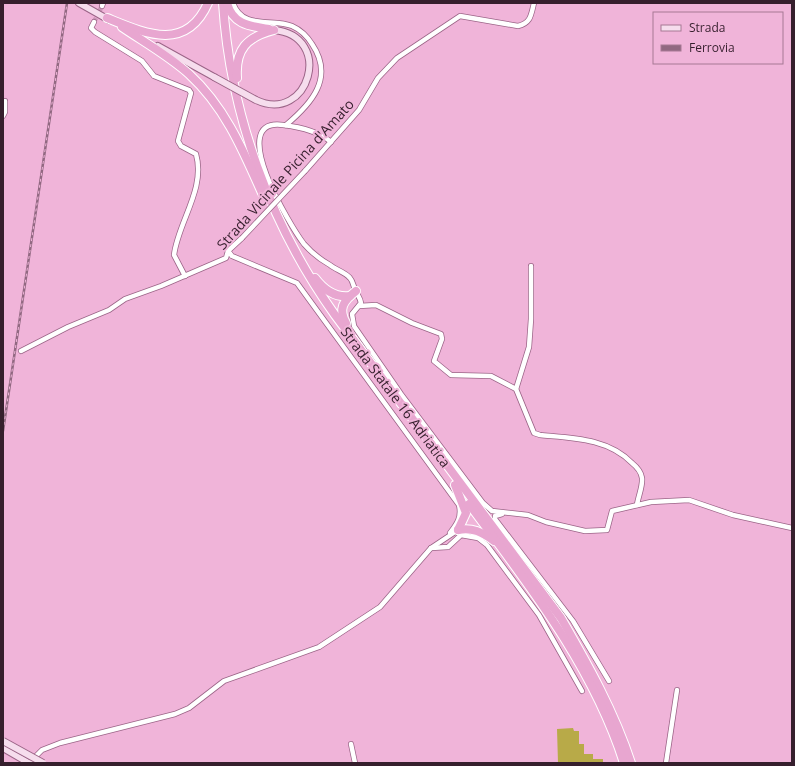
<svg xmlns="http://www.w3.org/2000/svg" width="795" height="766" font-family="'Open Sans',sans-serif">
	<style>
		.green { fill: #b8aa48 }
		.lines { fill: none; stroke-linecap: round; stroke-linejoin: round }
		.minor-tunnel { stroke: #cb96b7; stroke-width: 4.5; stroke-dasharray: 4.5 2; stroke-linecap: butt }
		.minor-casing { stroke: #9b6487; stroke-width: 6 }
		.secondary-casing { stroke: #9b6487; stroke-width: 8 }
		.trunk-casing { stroke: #fff; stroke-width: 10 }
		.minor { stroke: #fff; stroke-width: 4.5 }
		.secondary { stroke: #f6dded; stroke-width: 6 }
		.trunk { stroke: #e8a6d0; stroke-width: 8 }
		.rail-casing { stroke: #916881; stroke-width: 2.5 }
		.rail { stroke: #f0b4d9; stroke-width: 1; stroke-dasharray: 3; stroke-linecap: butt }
		.minor-bridge-casing { stroke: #9b6487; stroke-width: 6; stroke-linecap: butt }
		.secondary-bridge-casing { stroke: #9b6487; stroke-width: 8; stroke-linecap: butt }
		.minor-bridge { stroke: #fff; stroke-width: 4.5 }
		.secondary-bridge { stroke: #f6dded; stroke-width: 6 }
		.labels { text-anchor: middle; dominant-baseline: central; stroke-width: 4; stroke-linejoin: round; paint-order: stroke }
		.street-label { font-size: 14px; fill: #361f2d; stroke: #f0b4d9 }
	</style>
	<rect width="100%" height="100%" fill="#f0b4d9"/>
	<path class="green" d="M 573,728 L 574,731 L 579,731 L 579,744 L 584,744 L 584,754 L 593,754 L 593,759 L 603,759 L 603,763 L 558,763 L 557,729 Z"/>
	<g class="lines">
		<path class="minor-tunnel" d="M 94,22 L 102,6"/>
		<g class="minor-casing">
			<g id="minor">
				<path d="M 233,3 C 242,30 273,18 292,26 C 301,30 307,36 312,44 C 335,78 311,104 286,125"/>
				<path d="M 102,6 L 103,3"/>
				<path d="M 94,22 L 91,28 L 95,32 L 142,61 L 154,76 L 189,90 L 191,93 L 178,141 L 181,146 L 196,154 C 206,189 178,222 174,255 L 185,276"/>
				<path d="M 3,116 L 5,112 L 5,101"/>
				<path d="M 331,142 C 318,131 300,127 283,125 C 225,117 290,226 304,244 C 311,252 321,260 330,265 C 336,270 345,272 350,278 C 353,281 353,286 355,289 C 357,295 360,297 361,303 L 352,314 L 354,326 L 401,394 L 483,503 L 492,511 L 528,515 L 546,522 L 585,531 L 607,530 L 612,511 L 651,502 L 689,500 L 733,515 L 792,528"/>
				<path d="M 305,171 L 359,110 L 378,78 L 397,58 L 460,16 L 518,26 C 531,23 531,15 534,3"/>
				<path d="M 228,251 L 232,256 L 297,283 L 459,505 C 462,517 457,524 450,533"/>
				<path d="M 359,306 L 376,305 L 412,323 L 441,334 L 442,339 L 434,361 L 451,375 L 491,376 L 516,389 L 534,433 L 540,435 C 572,438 608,438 632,463 C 637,467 641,471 642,478 C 643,486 638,497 637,505"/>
				<path d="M 21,351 L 68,327 L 109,310 L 125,299 L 161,286 L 226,258 L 228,251 L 242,238"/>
				<path d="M 516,389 L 529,347 L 531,319 L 531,266"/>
				<path d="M 502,514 L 495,516 L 495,519 L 573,621 L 609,681"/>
				<path d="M 431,548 L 448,547 L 461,535 L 478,538 L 487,545 L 539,615 L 582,691"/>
				<path d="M 351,744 L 355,763"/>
				<path d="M 32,760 L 42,750 L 60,743 L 175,714 L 189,708 L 224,681 L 319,647 L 380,607 L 431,548 L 458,530"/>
				<path d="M 666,763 L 677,690"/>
			</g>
		</g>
		<g class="secondary-casing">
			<g id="secondary">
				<path d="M 79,3 L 109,20"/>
				<path d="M 158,46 L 214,77"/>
				<path d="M 256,100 C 309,125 335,36 274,30"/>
				<path d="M 3,748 L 29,763"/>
			</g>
		</g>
		<g class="trunk-casing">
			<g id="trunk">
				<path d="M 223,3 C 230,114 270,224 335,315 L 561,618 C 588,665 614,711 631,763"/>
				<path d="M 227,3 C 233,25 250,26 269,29"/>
				<path d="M 107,18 C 144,33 186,53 208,3"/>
				<path d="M 122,27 C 144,42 169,56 189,74 C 225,107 243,150 262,193"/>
				<path d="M 237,78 C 235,49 247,37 274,30"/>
				<path d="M 315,278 C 324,290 335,298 350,296"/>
				<path d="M 346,323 C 338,309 343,301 356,291"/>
				<path d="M 455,485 L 466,513 L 458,530"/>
				<path d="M 469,504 C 529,585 593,666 624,763"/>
				<path d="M 458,530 C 472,527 482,532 494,541"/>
			</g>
		</g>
		<use href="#minor" class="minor"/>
		<use href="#secondary" class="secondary"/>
		<use href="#trunk" class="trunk"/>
		<g class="rail-casing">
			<path id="rail" d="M 3,431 L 67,3"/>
		</g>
		<use href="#rail" class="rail"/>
		<g class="minor-bridge-casing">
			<path id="minor-bridge" d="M 242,238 L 305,171"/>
		</g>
		<g class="secondary-bridge-casing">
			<g id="secondary-bridge">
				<path d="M 214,77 L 256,100"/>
				<path d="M 3,741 L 43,763"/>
			</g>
		</g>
		<use href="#minor-bridge" class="minor-bridge"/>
		<use href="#secondary-bridge" class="secondary-bridge"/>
	</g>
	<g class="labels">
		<g class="street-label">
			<text transform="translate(285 174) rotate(-48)">Strada Vicinale Picina d'Amato</text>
			<text transform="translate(396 397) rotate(53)">Strada Statale 16 Adriatica</text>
		</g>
	</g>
	<rect width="795" height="766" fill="none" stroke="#361f2d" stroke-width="8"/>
	<rect x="653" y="12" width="130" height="52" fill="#f0b4d9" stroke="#a67894"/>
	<rect x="661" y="25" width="20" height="6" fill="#f6dded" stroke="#a67894"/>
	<text x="689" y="32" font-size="12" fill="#361f2d">Strada</text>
	<rect x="661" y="45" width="20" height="6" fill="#916881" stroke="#a67894"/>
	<text x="689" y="52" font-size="12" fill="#361f2d">Ferrovia</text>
</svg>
